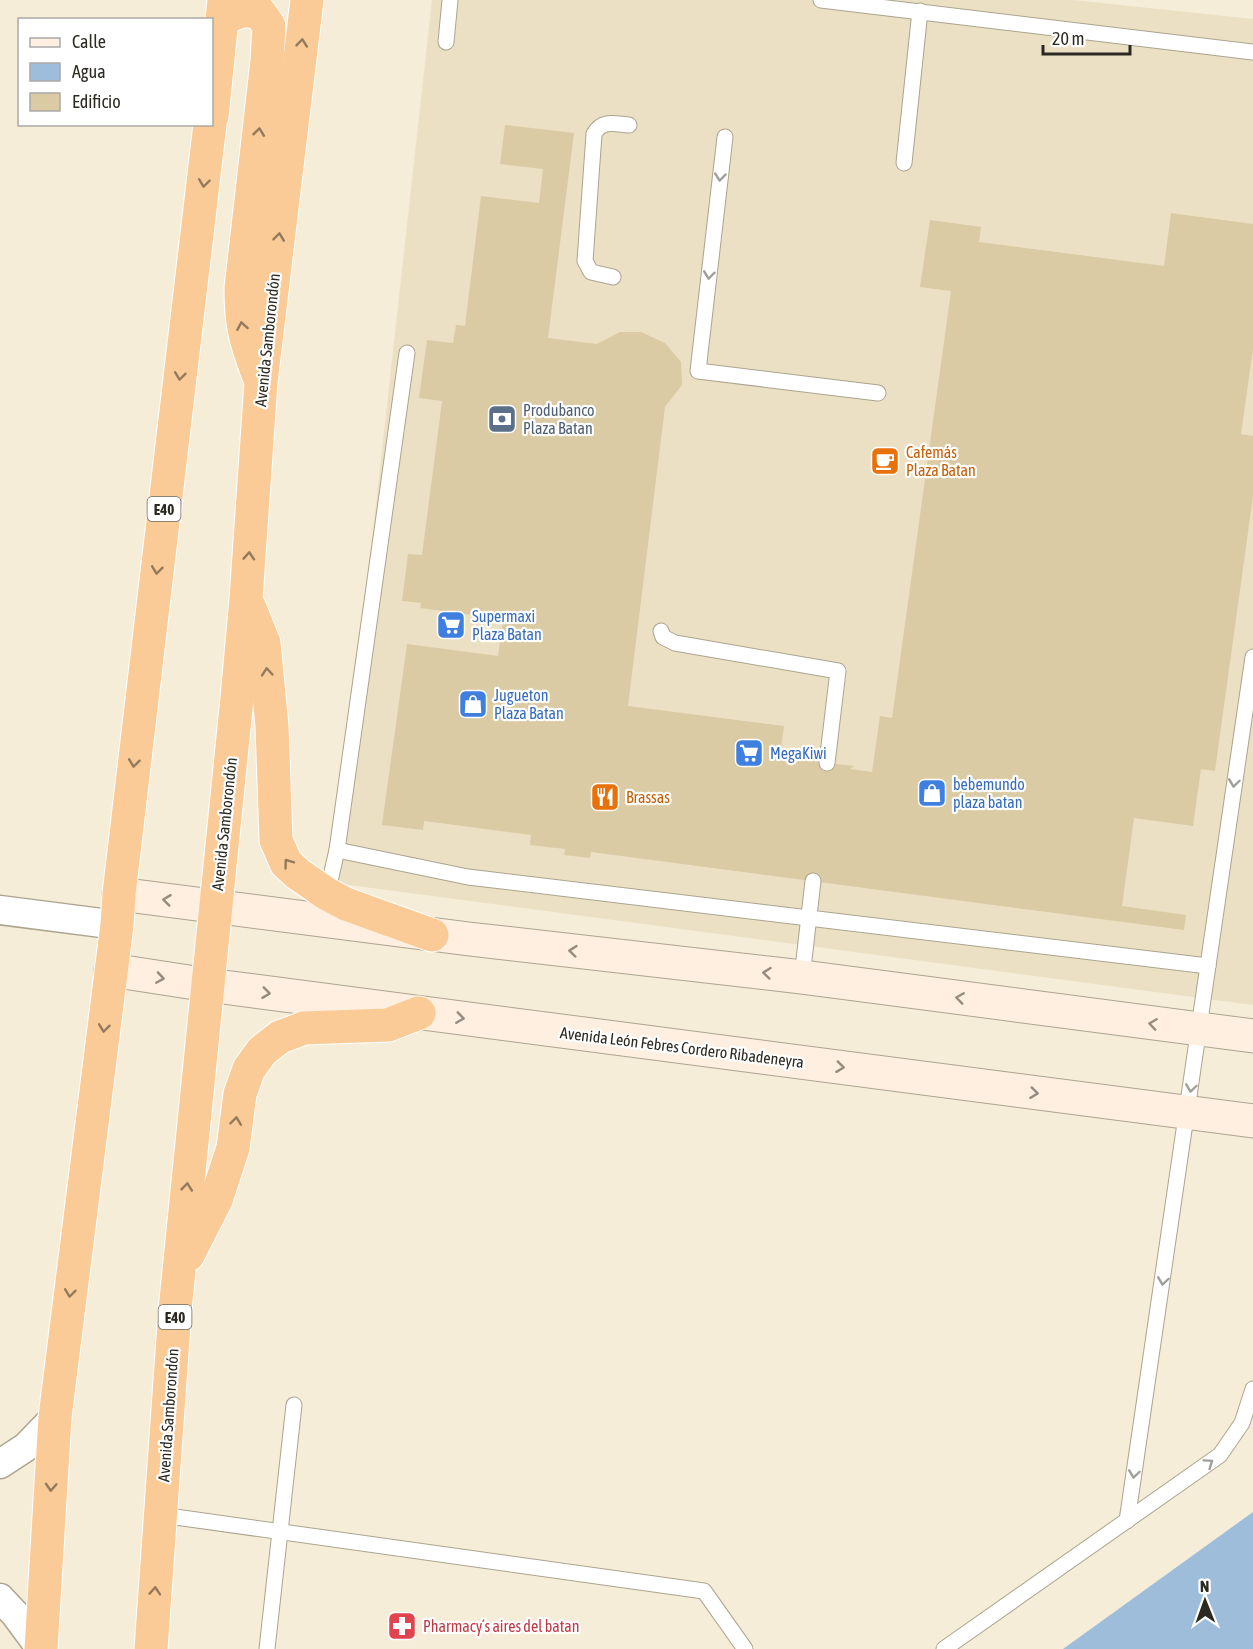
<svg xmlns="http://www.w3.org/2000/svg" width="1253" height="1649" font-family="'Asap Condensed',sans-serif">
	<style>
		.built { fill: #ebe0c4 }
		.water { fill: #9dbdda }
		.building { fill: #dacba4 }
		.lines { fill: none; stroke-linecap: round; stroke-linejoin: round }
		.lane-casing { stroke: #aca48f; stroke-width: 17 }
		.street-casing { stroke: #aca48f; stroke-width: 31 }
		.secondary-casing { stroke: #aca48f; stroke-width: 35 }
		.highway-casing { stroke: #fff; stroke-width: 35 }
		.lane { stroke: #fff; stroke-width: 15 }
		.street { stroke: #fff; stroke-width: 28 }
		.secondary { stroke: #feefe0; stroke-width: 33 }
		.highway { stroke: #facb97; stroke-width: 33 }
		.oneway { stroke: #937a5c }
		.oneway2 { stroke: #a09f9b }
		.oneway3 { stroke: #958c80 }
		.labels { text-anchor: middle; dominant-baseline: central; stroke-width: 4.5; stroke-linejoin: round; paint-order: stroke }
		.shield { fill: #fff; stroke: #6b6964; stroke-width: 1.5 }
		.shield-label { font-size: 15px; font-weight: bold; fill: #2c2921 }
		.street-label { font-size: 16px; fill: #2c2921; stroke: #fff }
		.service-label { font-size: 16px; fill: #4e5e75; stroke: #fff; text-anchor: start }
		.food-label { font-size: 16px; fill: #c56008; stroke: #fff; text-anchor: start }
		.shop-label { font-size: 16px; fill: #366cbe; stroke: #fff; text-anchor: start }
		.health-label { font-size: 16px; fill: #be3a42; stroke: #fff; text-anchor: start }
	</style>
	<rect width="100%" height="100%" fill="#f5edd7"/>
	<path class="built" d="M 432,0 L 1073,0 L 1253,19 L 1253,1005 L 334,883 Z"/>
	<path class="water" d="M 1253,1512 L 1253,1649 L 1063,1649 Z"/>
	<path class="building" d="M 505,125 L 574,133 L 548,338 L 597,344 L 620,332 L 641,332 L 665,343 L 681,362 L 682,385 L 665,407 L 628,706 L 784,726 L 780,757 L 854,766 L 850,769 L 872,772 L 880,716 L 892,718 L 951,291 L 920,287 L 930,220 L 981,227 L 979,242 L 1164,266 L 1171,213 L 1253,224 L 1253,349 L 1241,434 L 1253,436 L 1253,496 L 1215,771 L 1201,769 L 1193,826 L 1134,818 L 1122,906 L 1186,915 L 1184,930 L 591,852 L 590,858 L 564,855 L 565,849 L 530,845 L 531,835 L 424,821 L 423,830 L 382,825 L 407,644 L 498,656 L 503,619 L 420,608 L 421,603 L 402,601 L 408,554 L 422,555 L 442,401 L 419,398 L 427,340 L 453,343 L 456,325 L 465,326 L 481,196 L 539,203 L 543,169 L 500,164 Z"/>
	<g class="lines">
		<g class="lane-casing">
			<g id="lane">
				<path d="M 821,0 L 1253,52"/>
				<path d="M 446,42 L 450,0"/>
				<path d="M 725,137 L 698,371 L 878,393"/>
				<path d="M 904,163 L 920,11"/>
				<path d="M 613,277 L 591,272 L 585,261 L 594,134 C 602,119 615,124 629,125"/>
				<path d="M 407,353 L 337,850 L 468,877 L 1208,966"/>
				<path d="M 661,631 L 663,637 L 675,643 L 838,671 L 827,763"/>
				<path d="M 327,894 L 337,850"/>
				<path d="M 802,977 L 813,881"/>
				<path d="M 161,1515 L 704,1591 L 745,1649"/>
				<path d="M 1127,1521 L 1253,657"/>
				<path d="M 267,1649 L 294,1405"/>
				<path d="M 944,1649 L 1220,1455 L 1242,1423 L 1253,1389"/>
			</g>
		</g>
		<g class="street-casing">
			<g id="street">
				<path d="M 0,910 L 117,925"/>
				<path d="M 0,1464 L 26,1447 L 55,1417"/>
				<path d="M 0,1598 L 15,1614 L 41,1649"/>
			</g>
		</g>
		<g class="secondary-casing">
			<g id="secondary">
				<path d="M 119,894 L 469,939 L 802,977 L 1253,1036"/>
				<path d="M 111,970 L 208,985 L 1253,1121"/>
			</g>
		</g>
		<g class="highway-casing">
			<g id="highway">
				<path d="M 222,22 C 234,11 244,9 260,13 L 269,26 L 267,61 L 241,288 C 241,324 245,340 258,374"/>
				<path d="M 212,116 L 224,0"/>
				<path d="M 249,606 L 264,643 L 272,726 L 276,840 L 286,863 L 298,874 L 327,894 L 346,904 L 432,935"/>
				<path d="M 188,1255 L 216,1200 L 233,1148 L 240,1094 L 249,1069 L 262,1051 L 280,1037 L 304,1028 L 388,1025 L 419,1013"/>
				<path d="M 41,1649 L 55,1417 L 117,925 L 119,894 L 210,124"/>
				<path d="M 151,1649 L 175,1310 L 237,698 L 246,599 L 261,382 L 307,0"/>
			</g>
		</g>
		<use href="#lane" class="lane"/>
		<use href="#street" class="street"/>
		<use href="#secondary" class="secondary"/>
		<use href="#highway" class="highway"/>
	</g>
	<defs><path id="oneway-chevron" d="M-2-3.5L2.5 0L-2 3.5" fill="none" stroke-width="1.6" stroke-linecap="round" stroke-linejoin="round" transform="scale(1.5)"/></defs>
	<g class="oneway">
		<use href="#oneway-chevron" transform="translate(302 43) rotate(-84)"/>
		<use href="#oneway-chevron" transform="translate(259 132) rotate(-83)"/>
		<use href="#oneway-chevron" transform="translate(204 183) rotate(97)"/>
		<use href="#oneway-chevron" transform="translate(279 237) rotate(-83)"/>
		<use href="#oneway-chevron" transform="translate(242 326) rotate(-100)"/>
		<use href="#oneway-chevron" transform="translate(180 376) rotate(97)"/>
		<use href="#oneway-chevron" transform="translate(249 556) rotate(-86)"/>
		<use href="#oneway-chevron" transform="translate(157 570) rotate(97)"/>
		<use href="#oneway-chevron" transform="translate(267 672) rotate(-95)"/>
		<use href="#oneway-chevron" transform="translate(134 763) rotate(97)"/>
		<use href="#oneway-chevron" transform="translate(288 863) rotate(-126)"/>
		<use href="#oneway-chevron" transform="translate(104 1028) rotate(97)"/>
		<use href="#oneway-chevron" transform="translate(236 1121) rotate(-83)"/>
		<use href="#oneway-chevron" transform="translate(187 1187) rotate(-84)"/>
		<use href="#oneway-chevron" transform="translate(70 1293) rotate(97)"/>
		<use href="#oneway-chevron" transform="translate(51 1487) rotate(93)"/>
		<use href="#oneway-chevron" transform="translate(155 1591) rotate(-86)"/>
	</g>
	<g class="oneway2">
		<use href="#oneway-chevron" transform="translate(720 177) rotate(96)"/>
		<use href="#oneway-chevron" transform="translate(709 275) rotate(97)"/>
		<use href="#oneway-chevron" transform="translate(1234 783) rotate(98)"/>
		<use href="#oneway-chevron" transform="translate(1191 1088) rotate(98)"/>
		<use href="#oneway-chevron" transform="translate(1163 1281) rotate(98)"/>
		<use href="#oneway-chevron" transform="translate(1209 1463) rotate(-35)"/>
		<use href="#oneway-chevron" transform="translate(1134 1474) rotate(98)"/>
	</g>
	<g class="oneway3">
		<use href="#oneway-chevron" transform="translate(167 900) rotate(-173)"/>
		<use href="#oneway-chevron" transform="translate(573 951) rotate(-174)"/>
		<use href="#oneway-chevron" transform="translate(767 973) rotate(-174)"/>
		<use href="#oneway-chevron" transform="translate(160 978) rotate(9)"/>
		<use href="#oneway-chevron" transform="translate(266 993) rotate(7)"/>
		<use href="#oneway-chevron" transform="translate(960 998) rotate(-172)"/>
		<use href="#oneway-chevron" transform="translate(460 1018) rotate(8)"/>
		<use href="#oneway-chevron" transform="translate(1153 1024) rotate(-172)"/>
		<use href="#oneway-chevron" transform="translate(840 1067) rotate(7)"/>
		<use href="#oneway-chevron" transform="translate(1034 1093) rotate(7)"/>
	</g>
	<defs>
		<g id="bank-square" transform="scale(1.5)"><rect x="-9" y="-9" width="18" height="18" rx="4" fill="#5c6f8a" stroke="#fff"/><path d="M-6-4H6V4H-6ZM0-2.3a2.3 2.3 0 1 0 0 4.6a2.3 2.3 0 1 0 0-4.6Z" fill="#fff"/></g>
		<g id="cafe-square" transform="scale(1.5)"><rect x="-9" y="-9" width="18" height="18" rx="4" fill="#e8710a" stroke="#fff"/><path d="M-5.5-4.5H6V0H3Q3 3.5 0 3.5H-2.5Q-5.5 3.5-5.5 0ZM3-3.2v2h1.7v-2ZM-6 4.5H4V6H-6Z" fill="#fff"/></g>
		<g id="supermarket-square" transform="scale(1.5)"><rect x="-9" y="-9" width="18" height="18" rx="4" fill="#3f7fe0" stroke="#fff"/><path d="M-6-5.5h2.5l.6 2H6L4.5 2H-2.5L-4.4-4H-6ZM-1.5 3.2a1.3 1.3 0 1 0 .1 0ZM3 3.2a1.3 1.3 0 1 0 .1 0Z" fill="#fff"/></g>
		<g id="shop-square" transform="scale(1.5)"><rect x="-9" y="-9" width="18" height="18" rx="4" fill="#3f7fe0" stroke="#fff"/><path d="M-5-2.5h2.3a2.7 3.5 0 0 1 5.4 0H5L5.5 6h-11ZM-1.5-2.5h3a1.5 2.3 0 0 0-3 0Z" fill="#fff"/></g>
		<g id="restaurant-square" transform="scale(1.5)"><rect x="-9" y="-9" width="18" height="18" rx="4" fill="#e8710a" stroke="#fff"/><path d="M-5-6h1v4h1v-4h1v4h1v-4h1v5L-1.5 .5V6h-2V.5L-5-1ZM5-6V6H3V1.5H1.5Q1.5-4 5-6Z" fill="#fff"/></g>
		<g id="pharmacy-square" transform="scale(1.5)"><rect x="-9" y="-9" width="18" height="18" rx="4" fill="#e0444e" stroke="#fff"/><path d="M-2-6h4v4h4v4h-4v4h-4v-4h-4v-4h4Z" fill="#fff"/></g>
	</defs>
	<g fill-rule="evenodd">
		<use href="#bank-square" x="502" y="419"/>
		<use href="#cafe-square" x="885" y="461"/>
		<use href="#supermarket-square" x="451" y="625"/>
		<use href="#shop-square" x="473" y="704"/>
		<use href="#supermarket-square" x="749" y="753"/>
		<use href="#shop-square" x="932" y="793"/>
		<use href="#restaurant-square" x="605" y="797"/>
		<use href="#pharmacy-square" x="402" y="1626"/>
	</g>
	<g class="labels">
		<g class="shield">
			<rect x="147.5" y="497" width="33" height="24" rx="4.5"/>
			<rect x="158.5" y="1305" width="33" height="24" rx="4.5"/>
		</g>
		<g class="shield-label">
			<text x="164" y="509">E40</text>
			<text x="175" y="1317">E40</text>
		</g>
		<g class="street-label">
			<text transform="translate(267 340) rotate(-84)">Avenida Samborondón</text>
			<text transform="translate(224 824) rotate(-84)">Avenida Samborondón</text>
			<text transform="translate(682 1047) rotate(7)">Avenida León Febres Cordero Ribadeneyra</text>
			<text transform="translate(168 1415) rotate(-86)">Avenida Samborondón</text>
		</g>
		<g class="service-label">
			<text x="523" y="410">Produbanco<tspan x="523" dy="18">Plaza Batan</tspan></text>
		</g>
		<g class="food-label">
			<text x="906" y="452">Cafemás<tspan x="906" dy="18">Plaza Batan</tspan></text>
			<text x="626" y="797">Brassas</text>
		</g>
		<g class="shop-label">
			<text x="472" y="616">Supermaxi<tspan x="472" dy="18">Plaza Batan</tspan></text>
			<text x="494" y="695">Jugueton<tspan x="494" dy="18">Plaza Batan</tspan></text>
			<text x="770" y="753">MegaKiwi</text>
			<text x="953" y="784">bebemundo<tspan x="953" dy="18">plaza batan</tspan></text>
		</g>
		<g class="health-label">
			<text x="423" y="1626">Pharmacy´s aires del batan</text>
		</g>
	</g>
	<rect x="18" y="18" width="195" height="108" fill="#ffffff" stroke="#aba9a6" stroke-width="1.5"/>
	<rect x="30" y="38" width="30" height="9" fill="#feefe0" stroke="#aba9a6" stroke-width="1.5"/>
	<text x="72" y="48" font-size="18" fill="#2c2921">Calle</text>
	<rect x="30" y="63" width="30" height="18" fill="#9dbdda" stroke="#aba9a6" stroke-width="1.5"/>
	<text x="72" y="78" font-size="18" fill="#2c2921">Agua</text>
	<rect x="30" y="93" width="30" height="18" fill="#dacba4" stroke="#aba9a6" stroke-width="1.5"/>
	<text x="72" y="108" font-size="18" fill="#2c2921">Edificio</text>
	<g transform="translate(1205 1601) rotate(359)" stroke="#ffffff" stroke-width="4.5" paint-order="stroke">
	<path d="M0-4.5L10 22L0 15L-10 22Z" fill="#2c2921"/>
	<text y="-9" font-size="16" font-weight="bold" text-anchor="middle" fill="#2c2921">N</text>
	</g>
	<path d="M1043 45v9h87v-9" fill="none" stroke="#2c2921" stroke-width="3"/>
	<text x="1052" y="45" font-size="18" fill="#2c2921" stroke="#ffffff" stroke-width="4.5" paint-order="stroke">20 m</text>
</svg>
